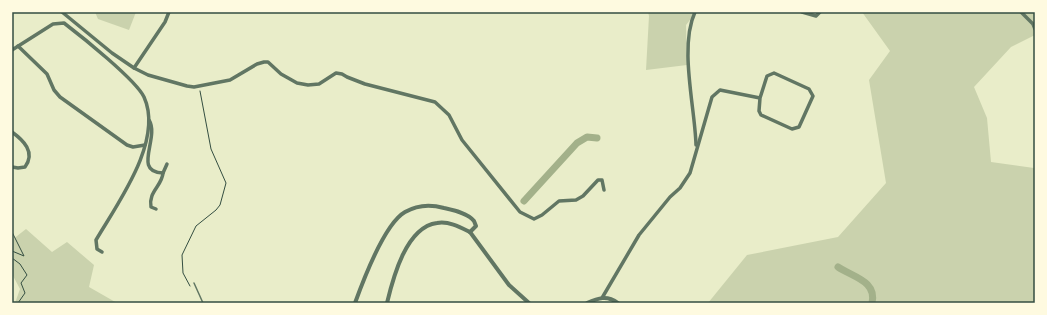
<svg xmlns="http://www.w3.org/2000/svg" width="1047" height="315" font-family="Mulish,sans-serif">
	<style>
		.green { fill: #cad2ad }
		.lines { fill: none; stroke-linecap: round; stroke-linejoin: round }
		.canal { stroke: #a3b18a; stroke-width: 7 }
		.path { stroke: #344e41; stroke-width: 1 }
		.service { stroke: #617663; stroke-width: 1.5 }
		.minor { stroke: #617663; stroke-width: 3.5 }
		.tertiary { stroke: #617663; stroke-width: 4 }
		.neatline { fill: none; stroke: #344e41; stroke-width: 1.5 }
	</style>
	<rect width="100%" height="100%" fill="#e9edc9"/>
	<g class="green">
		<path d="M 95,12 L 136,12 L 129,30 L 98,19 Z"/>
		<path d="M 648,12 L 696,12 L 686,25 L 687,65 L 646,70 L 649,16 Z"/>
		<path d="M 862,12 L 1035,12 L 1035,35 L 1011,47 L 974,87 L 987,118 L 991,162 L 1034,168 L 1035,166 L 1035,303 L 708,303 L 747,255 L 838,237 L 886,183 L 869,80 L 890,51 Z"/>
		<path d="M 26,229 L 52,252 L 67,242 L 94,265 L 89,287 L 117,303 L 15,303 L 20,289 L 12,274 L 12,240 Z"/>
	</g>
	<g class="lines">
		<g class="canal">
			<path d="M 524,201 L 577,143 L 587,137 L 597,138"/>
			<path d="M 838,267 C 853,277 877,281 872,303"/>
		</g>
		<g class="path">
			<path d="M 12,226 L 12,230"/>
			<path d="M 12,232 L 24,256 L 12,251"/>
			<path d="M 12,258 L 20,264 L 27,275 L 21,283 L 25,293 L 18,303"/>
			<path d="M 190,286 L 183,273 L 182,255 L 196,226 L 216,210 L 220,205 L 226,183 L 211,149 L 200,91"/>
		</g>
		<path class="service" d="M 194,283 L 203,303"/>
		<g class="minor">
			<path d="M 62,12 L 112,53 L 134,68 L 148,75 L 187,86 L 194,87 L 230,80 L 257,64 L 264,62 L 268,62 L 281,74 L 297,83 L 308,85 L 319,84 L 336,73 L 342,74 L 347,77 L 365,84 L 435,102 L 449,115 L 462,140 L 520,212 L 534,219 L 542,215 L 559,201 L 576,200 L 583,196 L 598,180 L 602,180 L 604,190"/>
			<path d="M 695,12 C 679,47 695,107 696,145"/>
			<path d="M 802,12 L 816,16 L 820,12"/>
			<path d="M 1021,12 L 1033,24 L 1035,29"/>
			<path d="M 18,46 L 47,74 L 54,90 L 60,97 L 127,145 L 133,147 L 145,145"/>
			<path d="M 12,50 L 53,24 L 64,23 C 81,36 136,80 144,97 C 164,141 117,204 96,240 L 97,249 L 102,252"/>
			<path d="M 134,68 L 165,22 L 169,12"/>
			<path d="M 149,120 C 160,138 132,172 163,173 L 167,164"/>
			<path d="M 12,132 C 23,140 36,152 25,167 L 18,168 L 12,167"/>
			<path d="M 156,209 L 151,207 C 148,192 162,186 163,173"/>
			<path d="M 602,298 L 639,235 L 670,197 L 680,188 L 690,173 L 712,97 L 720,90 L 760,98 L 759,111 L 761,115 L 792,129 L 799,127 L 813,96 L 809,89 L 774,73 L 767,76 L 760,98"/>
		</g>
		<g class="tertiary">
			<path d="M 470,232 L 509,285 L 529,303"/>
			<path d="M 355,303 C 363,281 384,224 405,212 C 417,205 430,204 444,208 C 453,210 468,213 474,221 L 476,226 L 470,232"/>
			<path d="M 387,303 C 393,278 406,227 437,223 C 449,221 460,227 470,232"/>
			<path d="M 587,303 C 598,298 607,295 618,303"/>
		</g>
	</g>
	<rect width="1047" height="315" fill="none" stroke="#fefae0" stroke-width="26"/>
	<rect x="13" y="13" width="1021" height="289" class="neatline"/>
</svg>
